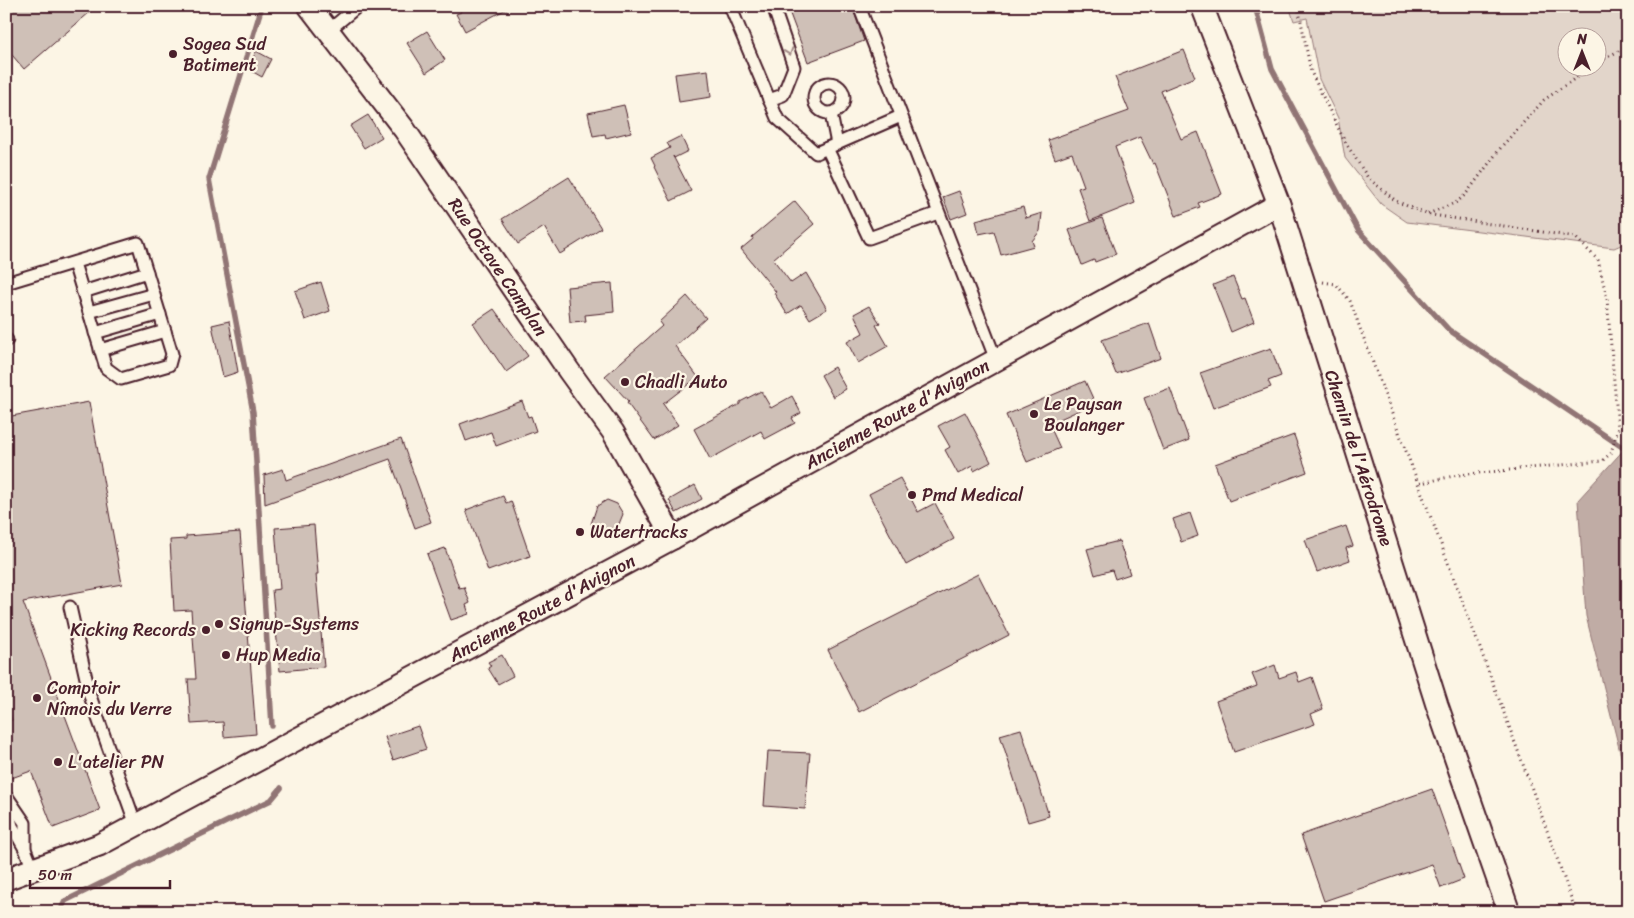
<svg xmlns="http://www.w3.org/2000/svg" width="1634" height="918" font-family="Sriracha,sans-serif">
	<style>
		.green { fill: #e2d5ca; stroke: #967a7a; fill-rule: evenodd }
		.water { fill: #c0aca5; stroke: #917474 }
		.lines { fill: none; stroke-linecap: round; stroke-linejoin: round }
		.stream { stroke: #917474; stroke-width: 5.5 }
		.building { fill: #cfc0b7; stroke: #4a1f2b }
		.lane-casing { stroke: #4a1f2b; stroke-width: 15 }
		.street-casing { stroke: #4a1f2b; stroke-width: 25 }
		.path { stroke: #4a1f2b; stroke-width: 3; stroke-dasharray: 1 4; stroke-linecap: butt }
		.lane { stroke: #fcf5e5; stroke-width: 11 }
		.street { stroke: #fcf5e5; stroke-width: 21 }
		.oneway { stroke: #a38a88 }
		.poi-dot { fill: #4a1f2b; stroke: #fcf5e5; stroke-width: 2 }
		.labels { text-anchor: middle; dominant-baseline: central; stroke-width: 4.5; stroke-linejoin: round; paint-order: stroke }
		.poi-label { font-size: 18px; fill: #4a1f2b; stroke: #fcf5e5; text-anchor: start }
		.street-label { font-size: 18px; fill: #4a1f2b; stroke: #fcf5e5 }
	</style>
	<rect width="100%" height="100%" fill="#fcf5e5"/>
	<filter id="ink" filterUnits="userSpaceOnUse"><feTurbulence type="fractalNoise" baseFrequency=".02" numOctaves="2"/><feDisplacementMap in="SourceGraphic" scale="10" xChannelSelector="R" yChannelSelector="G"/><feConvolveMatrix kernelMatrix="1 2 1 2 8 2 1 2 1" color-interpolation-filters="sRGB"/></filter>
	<g filter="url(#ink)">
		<path class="green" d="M 1289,6 L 1628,6 L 1628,242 L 1614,248 L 1407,222 L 1381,204 L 1345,158 L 1338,118 L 1319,79 L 1307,18 L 1294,21 ZM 1566,38 L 1596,38 L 1596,68 L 1566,68 Z"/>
		<path class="water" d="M 1628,445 L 1628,784 L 1586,616 L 1578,500 Z"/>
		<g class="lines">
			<g class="stream">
				<path d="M 262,6 L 209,179 L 253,412 L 272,726"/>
				<path d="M 1255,6 L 1272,69 L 1358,230 L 1449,330 L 1628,451"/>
				<path d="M 60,912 L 65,901 L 271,800 L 281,788"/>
			</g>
		</g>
		<g class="building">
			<path d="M 6,6 L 97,6 L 24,69 L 6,48 Z"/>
			<path d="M 458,6 L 512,6 L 465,31 L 456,14 L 461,12 Z"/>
			<path d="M 787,6 L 852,6 L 864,41 L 808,62 Z"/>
			<path d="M 427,31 L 445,60 L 426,73 L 407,43 Z"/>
			<path d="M 1184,50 L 1195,77 L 1161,91 L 1181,139 L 1198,132 L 1222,194 L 1198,203 L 1200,207 L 1176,216 L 1155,163 L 1153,164 L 1140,137 L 1115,147 L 1135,203 L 1090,221 L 1078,188 L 1084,186 L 1072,153 L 1055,159 L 1048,140 L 1129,111 L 1115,77 Z"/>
			<path d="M 256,51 L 271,59 L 262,77 L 248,69 Z"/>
			<path d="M 708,70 L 711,97 L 679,102 L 675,74 Z"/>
			<path d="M 624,105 L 631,132 L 606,138 L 605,134 L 593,136 L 588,113 Z"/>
			<path d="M 368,115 L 382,137 L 364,148 L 350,126 Z"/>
			<path d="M 681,136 L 688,151 L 674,158 L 673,156 L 691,191 L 671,201 L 654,167 L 655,166 L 651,158 L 670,148 L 667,143 Z"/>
			<path d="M 569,177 L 601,228 L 560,254 L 544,227 L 518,244 L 502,219 Z"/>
			<path d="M 959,191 L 967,213 L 951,219 L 943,197 Z"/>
			<path d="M 795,201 L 814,224 L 773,259 L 791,283 L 806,273 L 827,309 L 810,319 L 801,305 L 787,314 L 774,293 L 776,292 L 741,249 L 753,239 L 752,237 Z"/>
			<path d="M 1023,207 L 1026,218 L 1042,213 L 1040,231 L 1032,241 L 1034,246 L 1001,255 L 994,231 L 979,234 L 976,220 Z"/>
			<path d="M 1102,218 L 1116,254 L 1095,262 L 1094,260 L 1082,265 L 1069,230 Z"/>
			<path d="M 1233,277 L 1242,299 L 1245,298 L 1254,322 L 1231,332 L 1213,285 Z"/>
			<path d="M 321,282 L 330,311 L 305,320 L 295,291 Z"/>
			<path d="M 612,283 L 614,312 L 585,315 L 586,321 L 570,322 L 567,287 Z"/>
			<path d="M 687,296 L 706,318 L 675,346 L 698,377 L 663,404 L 678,425 L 654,440 L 627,403 L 629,402 L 605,376 L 662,326 L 659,322 Z"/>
			<path d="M 869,306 L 880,323 L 876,325 L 888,346 L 858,363 L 847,342 L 863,333 L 854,314 Z"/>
			<path d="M 494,309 L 528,356 L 506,372 L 473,323 Z"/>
			<path d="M 229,321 L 238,372 L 223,377 L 212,325 Z"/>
			<path d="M 1149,323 L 1161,358 L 1116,374 L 1102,340 Z"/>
			<path d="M 1271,348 L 1281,376 L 1268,381 L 1271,387 L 1213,408 L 1200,373 Z"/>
			<path d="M 834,367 L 846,389 L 833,397 L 821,375 Z"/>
			<path d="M 1085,381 L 1095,403 L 1049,424 L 1060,448 L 1027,462 L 1006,415 Z"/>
			<path d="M 1170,388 L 1189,440 L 1163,450 L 1144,398 Z"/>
			<path d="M 761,391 L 771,408 L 792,396 L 801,413 L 792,418 L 795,423 L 765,439 L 761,431 L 710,459 L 694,429 L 740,404 L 740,402 Z"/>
			<path d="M 522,401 L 528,417 L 531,416 L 536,431 L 496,446 L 491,432 L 466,441 L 460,424 Z"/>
			<path d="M 89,402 L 122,584 L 23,602 L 100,810 L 53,828 L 31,771 L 6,780 L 6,723 L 12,720 L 6,705 L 6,673 L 12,671 L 6,656 L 6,417 Z"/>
			<path d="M 965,412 L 991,462 L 974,471 L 972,466 L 958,474 L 945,450 L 950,447 L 938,426 Z"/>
			<path d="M 1294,435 L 1307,472 L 1229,501 L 1215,464 Z"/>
			<path d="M 401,439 L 431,522 L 415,528 L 390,459 L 265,504 L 264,475 L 283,469 L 286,480 Z"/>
			<path d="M 900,478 L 918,512 L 935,503 L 954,539 L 906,565 L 869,494 Z"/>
			<path d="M 695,485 L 702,499 L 676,513 L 669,500 Z"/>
			<path d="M 503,496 L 506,503 L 511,501 L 530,556 L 488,571 L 466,510 Z"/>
			<path d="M 607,500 L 617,504 L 623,514 L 619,524 L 609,530 L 591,524 L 597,506 Z"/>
			<path d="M 1190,513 L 1198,536 L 1181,542 L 1173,519 Z"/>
			<path d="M 314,525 L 318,574 L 316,574 L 324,667 L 280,671 L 272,590 L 280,589 L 275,528 Z"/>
			<path d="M 1346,526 L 1353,546 L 1346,548 L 1350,560 L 1317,572 L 1305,540 Z"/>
			<path d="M 240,532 L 256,734 L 224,737 L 223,722 L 191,724 L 188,679 L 196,679 L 191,610 L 174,611 L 170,540 L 186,539 L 186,536 Z"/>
			<path d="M 1119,541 L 1130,574 L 1115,579 L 1112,570 L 1095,575 L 1087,549 Z"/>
			<path d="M 445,548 L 459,588 L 464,587 L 470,603 L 466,605 L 469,614 L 451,620 L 427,554 Z"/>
			<path d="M 978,574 L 1009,635 L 859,712 L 828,650 Z"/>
			<path d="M 502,655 L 513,676 L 498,684 L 488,668 L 491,666 L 488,662 Z"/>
			<path d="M 1275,665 L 1279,678 L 1296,672 L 1299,682 L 1312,677 L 1323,709 L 1311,714 L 1315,724 L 1234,752 L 1216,701 L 1257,686 L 1252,674 Z"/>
			<path d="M 418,726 L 426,749 L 393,760 L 385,737 Z"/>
			<path d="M 1021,729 L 1049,816 L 1028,822 L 1000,735 Z"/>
			<path d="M 768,751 L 810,753 L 805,809 L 764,806 Z"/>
			<path d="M 1432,789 L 1464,879 L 1441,888 L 1432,864 L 1324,901 L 1301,835 Z"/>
		</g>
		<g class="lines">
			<g class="lane-casing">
				<g id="lane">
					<path d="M 730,6 L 777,118 L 816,153 L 901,116"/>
					<path d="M 859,6 L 996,360"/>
					<path d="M 328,31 L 358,6"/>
					<circle cx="829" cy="98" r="15"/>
					<path d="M 769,100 L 783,95 L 794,67 L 773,6"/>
					<path d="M 831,114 L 837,144"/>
					<path d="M 827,148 L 869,238 L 938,213"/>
					<path d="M 6,283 L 138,243 L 172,354 L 169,365 L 121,379 L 106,368 L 74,263"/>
					<path d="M 83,292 L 147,272"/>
					<path d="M 89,312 L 154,294"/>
					<path d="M 95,333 L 160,314"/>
					<path d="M 6,339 L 7,340"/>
					<path d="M 100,350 L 165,331"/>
					<path d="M 70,607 L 90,696 L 136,825"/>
					<path d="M 8,798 L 25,823 L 25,847"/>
					<path d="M 6,802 L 12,826 L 25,849 L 33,869"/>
				</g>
			</g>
			<g class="street-casing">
				<g id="street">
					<path d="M 309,6 L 404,129 L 569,371 L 613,432 L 673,538"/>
					<path d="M 1202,6 L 1279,204 L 1437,705 L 1509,912"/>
					<path d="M 6,879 L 99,845 L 673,538 L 1279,204"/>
				</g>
			</g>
			<g class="path">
				<path d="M 1298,6 L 1311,72 L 1344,140 L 1368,178 L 1396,201 L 1426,214 L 1575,237 L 1598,260 L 1607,299 L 1618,428 L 1611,453 L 1602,461 L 1458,475 L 1417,484"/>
				<path d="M 1596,63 L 1628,46"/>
				<path d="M 1428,214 L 1457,202 L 1466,194 L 1502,146 L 1544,100 L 1590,68"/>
				<path d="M 1323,282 L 1336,284 L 1350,301 C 1425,504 1504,707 1576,912"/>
			</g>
			<use href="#lane" class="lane"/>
			<use href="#street" class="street"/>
		</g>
		<defs><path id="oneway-chevron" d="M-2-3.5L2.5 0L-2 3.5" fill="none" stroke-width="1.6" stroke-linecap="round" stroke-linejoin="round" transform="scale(1.25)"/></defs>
		<use class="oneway" href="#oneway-chevron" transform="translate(789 52) rotate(71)"/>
	</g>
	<g class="poi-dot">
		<circle cx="173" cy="54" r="5"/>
		<circle cx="625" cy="382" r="5"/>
		<circle cx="1034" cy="414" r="5"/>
		<circle cx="912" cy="495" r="5"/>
		<circle cx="580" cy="532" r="5"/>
		<circle cx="219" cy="624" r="5"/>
		<circle cx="206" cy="630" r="5"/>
		<circle cx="226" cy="655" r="5"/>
		<circle cx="37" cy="698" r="5"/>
		<circle cx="58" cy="762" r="5"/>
	</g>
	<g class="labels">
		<g class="poi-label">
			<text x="183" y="44">Sogea Sud<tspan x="183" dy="21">Batiment</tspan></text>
			<text x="635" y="382">Chadli Auto</text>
			<text x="1044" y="404">Le Paysan<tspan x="1044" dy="21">Boulanger</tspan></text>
			<text x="922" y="495">Pmd Medical</text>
			<text x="590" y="532">Watertracks</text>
			<text x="229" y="624">Signup-Systems</text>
			<text x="196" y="630" text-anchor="end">Kicking Records</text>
			<text x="236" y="655">Hup Media</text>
			<text x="47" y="688">Comptoir<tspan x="47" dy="21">Nîmois du Verre</tspan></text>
			<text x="68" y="762">L'atelier PN</text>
		</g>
		<g class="street-label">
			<text transform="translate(498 267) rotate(56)">Rue Octave Camplan</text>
			<text transform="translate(897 414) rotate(-29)">Ancienne Route d'Avignon</text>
			<text transform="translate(1359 458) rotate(72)">Chemin de l'Aérodrome</text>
			<text transform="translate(542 608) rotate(-28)">Ancienne Route d'Avignon</text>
		</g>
	</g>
	<rect width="1634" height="918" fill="none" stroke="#fcf5e5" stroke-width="25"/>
	<rect x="12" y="12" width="1609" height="893" fill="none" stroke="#4a1f2b" stroke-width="2" filter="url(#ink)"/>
	<g transform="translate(1582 52)"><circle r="24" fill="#fcf5e5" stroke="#b59f9b"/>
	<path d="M0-4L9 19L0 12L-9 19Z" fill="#4a1f2b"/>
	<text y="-8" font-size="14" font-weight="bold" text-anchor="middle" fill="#4a1f2b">N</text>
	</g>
	<path d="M30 880v8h140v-8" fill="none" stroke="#4a1f2b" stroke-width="2.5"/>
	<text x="38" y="880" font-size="15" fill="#4a1f2b" stroke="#fcf5e5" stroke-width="4" paint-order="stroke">50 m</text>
</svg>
